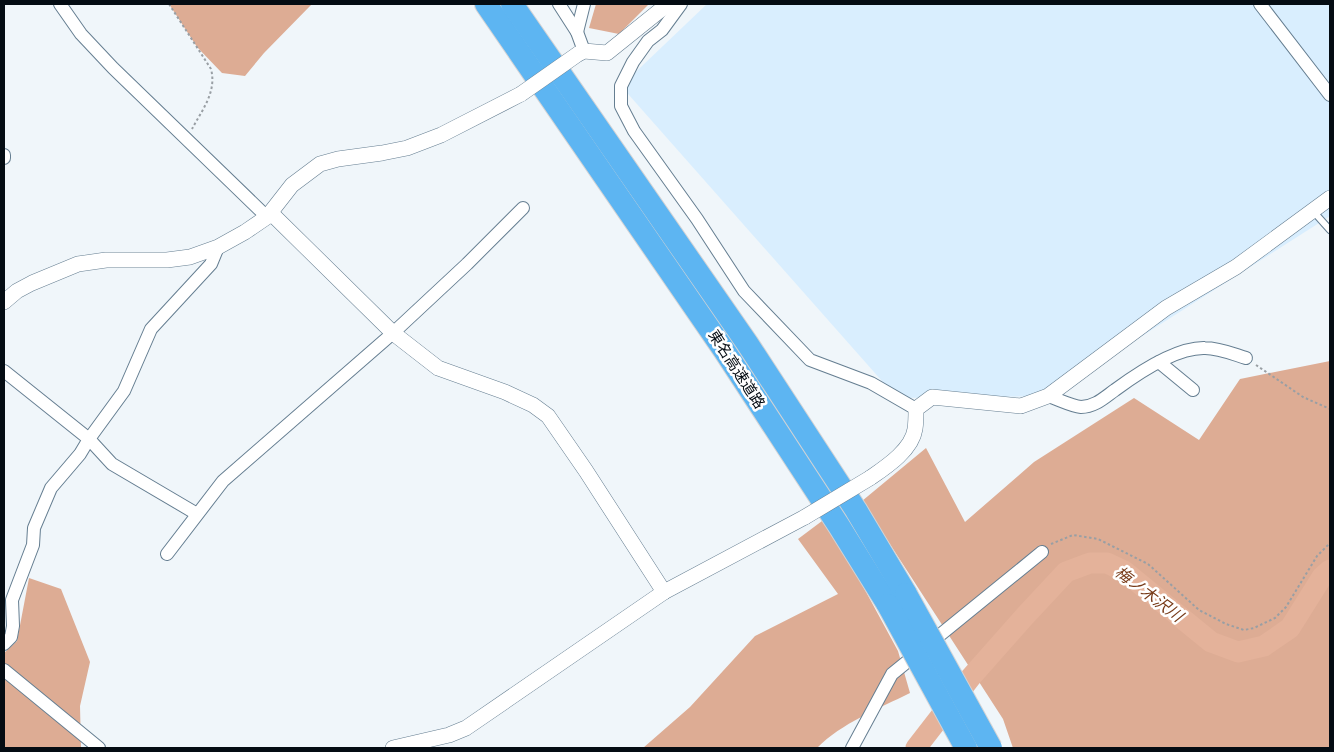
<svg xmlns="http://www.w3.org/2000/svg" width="1334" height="752" font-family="Poppins,'Noto Sans JP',sans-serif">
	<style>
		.built { fill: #d9eefe }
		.forest { fill: #ddac94 }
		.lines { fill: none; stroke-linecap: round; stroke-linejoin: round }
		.river { stroke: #e4b29a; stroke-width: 21 }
		.service-casing { stroke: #657e91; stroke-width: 8 }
		.minor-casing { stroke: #657e91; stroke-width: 14 }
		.tertiary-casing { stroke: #657e91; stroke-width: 16 }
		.motorway-casing { stroke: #d2d3d5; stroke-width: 24 }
		.path { stroke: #999fa4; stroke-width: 2; stroke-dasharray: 2.5 2.5; stroke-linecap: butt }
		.service { stroke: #fff; stroke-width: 6 }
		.minor { stroke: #fff; stroke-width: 12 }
		.tertiary { stroke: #fff; stroke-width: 15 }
		.motorway { stroke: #5db5f2; stroke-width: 22 }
		.tertiary-bridge-casing { stroke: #657e91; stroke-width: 16; stroke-linecap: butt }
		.motorway-bridge-casing { stroke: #d2d3d5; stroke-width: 24; stroke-linecap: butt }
		.tertiary-bridge { stroke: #fff; stroke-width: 15 }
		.motorway-bridge { stroke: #5db5f2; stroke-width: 22 }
		.labels { text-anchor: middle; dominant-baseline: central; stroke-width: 5; stroke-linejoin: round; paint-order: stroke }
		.street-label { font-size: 15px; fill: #040c13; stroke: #fff }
		.water-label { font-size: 16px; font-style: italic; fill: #783b19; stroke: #fff }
	</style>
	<rect width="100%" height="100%" fill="#f0f6fa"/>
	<path class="built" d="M 707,4 L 1330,4 L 1330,216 L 1048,396 L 897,398 L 621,86 Z"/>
	<g class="forest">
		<path d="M 169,4 L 312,4 L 264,53 L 245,76 L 222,73 L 197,47 Z"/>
		<path d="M 596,4 L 649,4 L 619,34 L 589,28 Z"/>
		<path d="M 1330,361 L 1330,748 L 1013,748 L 1003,719 L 862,501 L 926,448 L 965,522 L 1034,462 L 1134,398 L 1199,440 L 1240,379 Z"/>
		<path d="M 826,518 L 898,651 L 910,693 C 878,709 842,723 817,748 L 643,748 L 690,707 L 755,636 L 838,594 L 798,539 Z"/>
		<path d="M 29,578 L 61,589 L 90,662 L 80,706 L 81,748 L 4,748 L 4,653 L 17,641 Z"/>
	</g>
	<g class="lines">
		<path class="river" d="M 916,748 L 971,677 L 1025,616 L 1066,572 L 1090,563 L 1107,563 L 1124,571 L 1211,642 L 1238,652 L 1264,646 L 1290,628 L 1322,577 L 1330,570"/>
		<g class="service-casing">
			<path id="service" d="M 1313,211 L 1330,230"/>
		</g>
		<g class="minor-casing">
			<g id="minor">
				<path d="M 60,4 L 81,34 L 113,68 L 267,217"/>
				<path d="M 559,4 L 577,32 L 584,51"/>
				<path d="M 681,4 L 662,30 L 648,41 L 633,62 L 621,86 L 621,106 L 634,131 L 697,219 L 744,291 L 810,360 L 871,383 L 916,409"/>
				<path d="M 1260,4 L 1330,95"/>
				<path d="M 577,32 L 584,4"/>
				<path d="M 4,155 L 4,158"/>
				<path d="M 1159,362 L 1193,390"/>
				<path d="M 4,371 L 89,439 L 112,464 L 197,514"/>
				<path d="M 1048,396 C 1058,399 1071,406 1081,407 C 1095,407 1105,397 1115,390 C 1138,373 1176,347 1205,348 C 1219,348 1233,354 1246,358"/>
				<path d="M 167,554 L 223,481 L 393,333 L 467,264 L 523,208"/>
				<path d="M 4,644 L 11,637 L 13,626 L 12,600 L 33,545 L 34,528 L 51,488 L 80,454 L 89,439 L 124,391 L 151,329 L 211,264 L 218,247"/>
				<path d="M 4,670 L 99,748"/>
				<path d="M 852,748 L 892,674 L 1042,552"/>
			</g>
		</g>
		<g class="tertiary-casing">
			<g id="tertiary">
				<path d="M 578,54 L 584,51 L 607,53 L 668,4"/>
				<path d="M 271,213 L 393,333 L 438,368 L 505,392 L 533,405 L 548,416 L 586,471 L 664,592"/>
				<path d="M 4,302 L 17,291 L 32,283 L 78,264 L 106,260 L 167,260 L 190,257 L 218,247 L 245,232 L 267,217 L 292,185 L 320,164 L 338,159 L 382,153 L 407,148 L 441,135 L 521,94"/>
				<path d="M 870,478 C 886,467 912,450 915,429 C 916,423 916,415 916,409 L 932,397 L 1021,406 L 1048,396 L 1166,308 L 1236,267 L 1330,198"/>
				<path d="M 393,748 L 449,735 L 466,728 L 664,592 L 805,517"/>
			</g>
		</g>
		<g class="motorway-casing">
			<g id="motorway">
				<path d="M 486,4 L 724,350 L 839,526 L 888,605"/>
				<path d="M 512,4 L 747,343 L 856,510 L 906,594"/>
			</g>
		</g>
		<g class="path">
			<path d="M 169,4 L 211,69 C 217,92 202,110 192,129"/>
			<path d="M 1256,365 L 1303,397 L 1330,409"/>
			<path d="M 1051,544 L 1073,535 L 1098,539 L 1148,564 L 1199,610 L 1226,624 L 1244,630 L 1254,628 L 1275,618 L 1286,607 L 1317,556 L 1330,543"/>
		</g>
		<use href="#service" class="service"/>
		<use href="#minor" class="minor"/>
		<use href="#tertiary" class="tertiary"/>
		<use href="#motorway" class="motorway"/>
		<g class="tertiary-bridge-casing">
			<g id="tertiary-bridge">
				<path d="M 521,94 L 578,54"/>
				<path d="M 805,517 L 870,478"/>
			</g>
		</g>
		<g class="motorway-bridge-casing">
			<g id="motorway-bridge">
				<path d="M 906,594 L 991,748"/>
				<path d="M 888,605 L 966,748"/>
			</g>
		</g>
		<use href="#tertiary-bridge" class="tertiary-bridge"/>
		<use href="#motorway-bridge" class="motorway-bridge"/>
	</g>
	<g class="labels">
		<g class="street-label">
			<text transform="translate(737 369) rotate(57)">東名高速道路</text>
		</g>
		<g class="water-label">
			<text transform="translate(1149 594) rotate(37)">梅ノ木沢川</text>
		</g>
	</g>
	<rect width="1334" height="752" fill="none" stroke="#040c13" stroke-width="10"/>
</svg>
